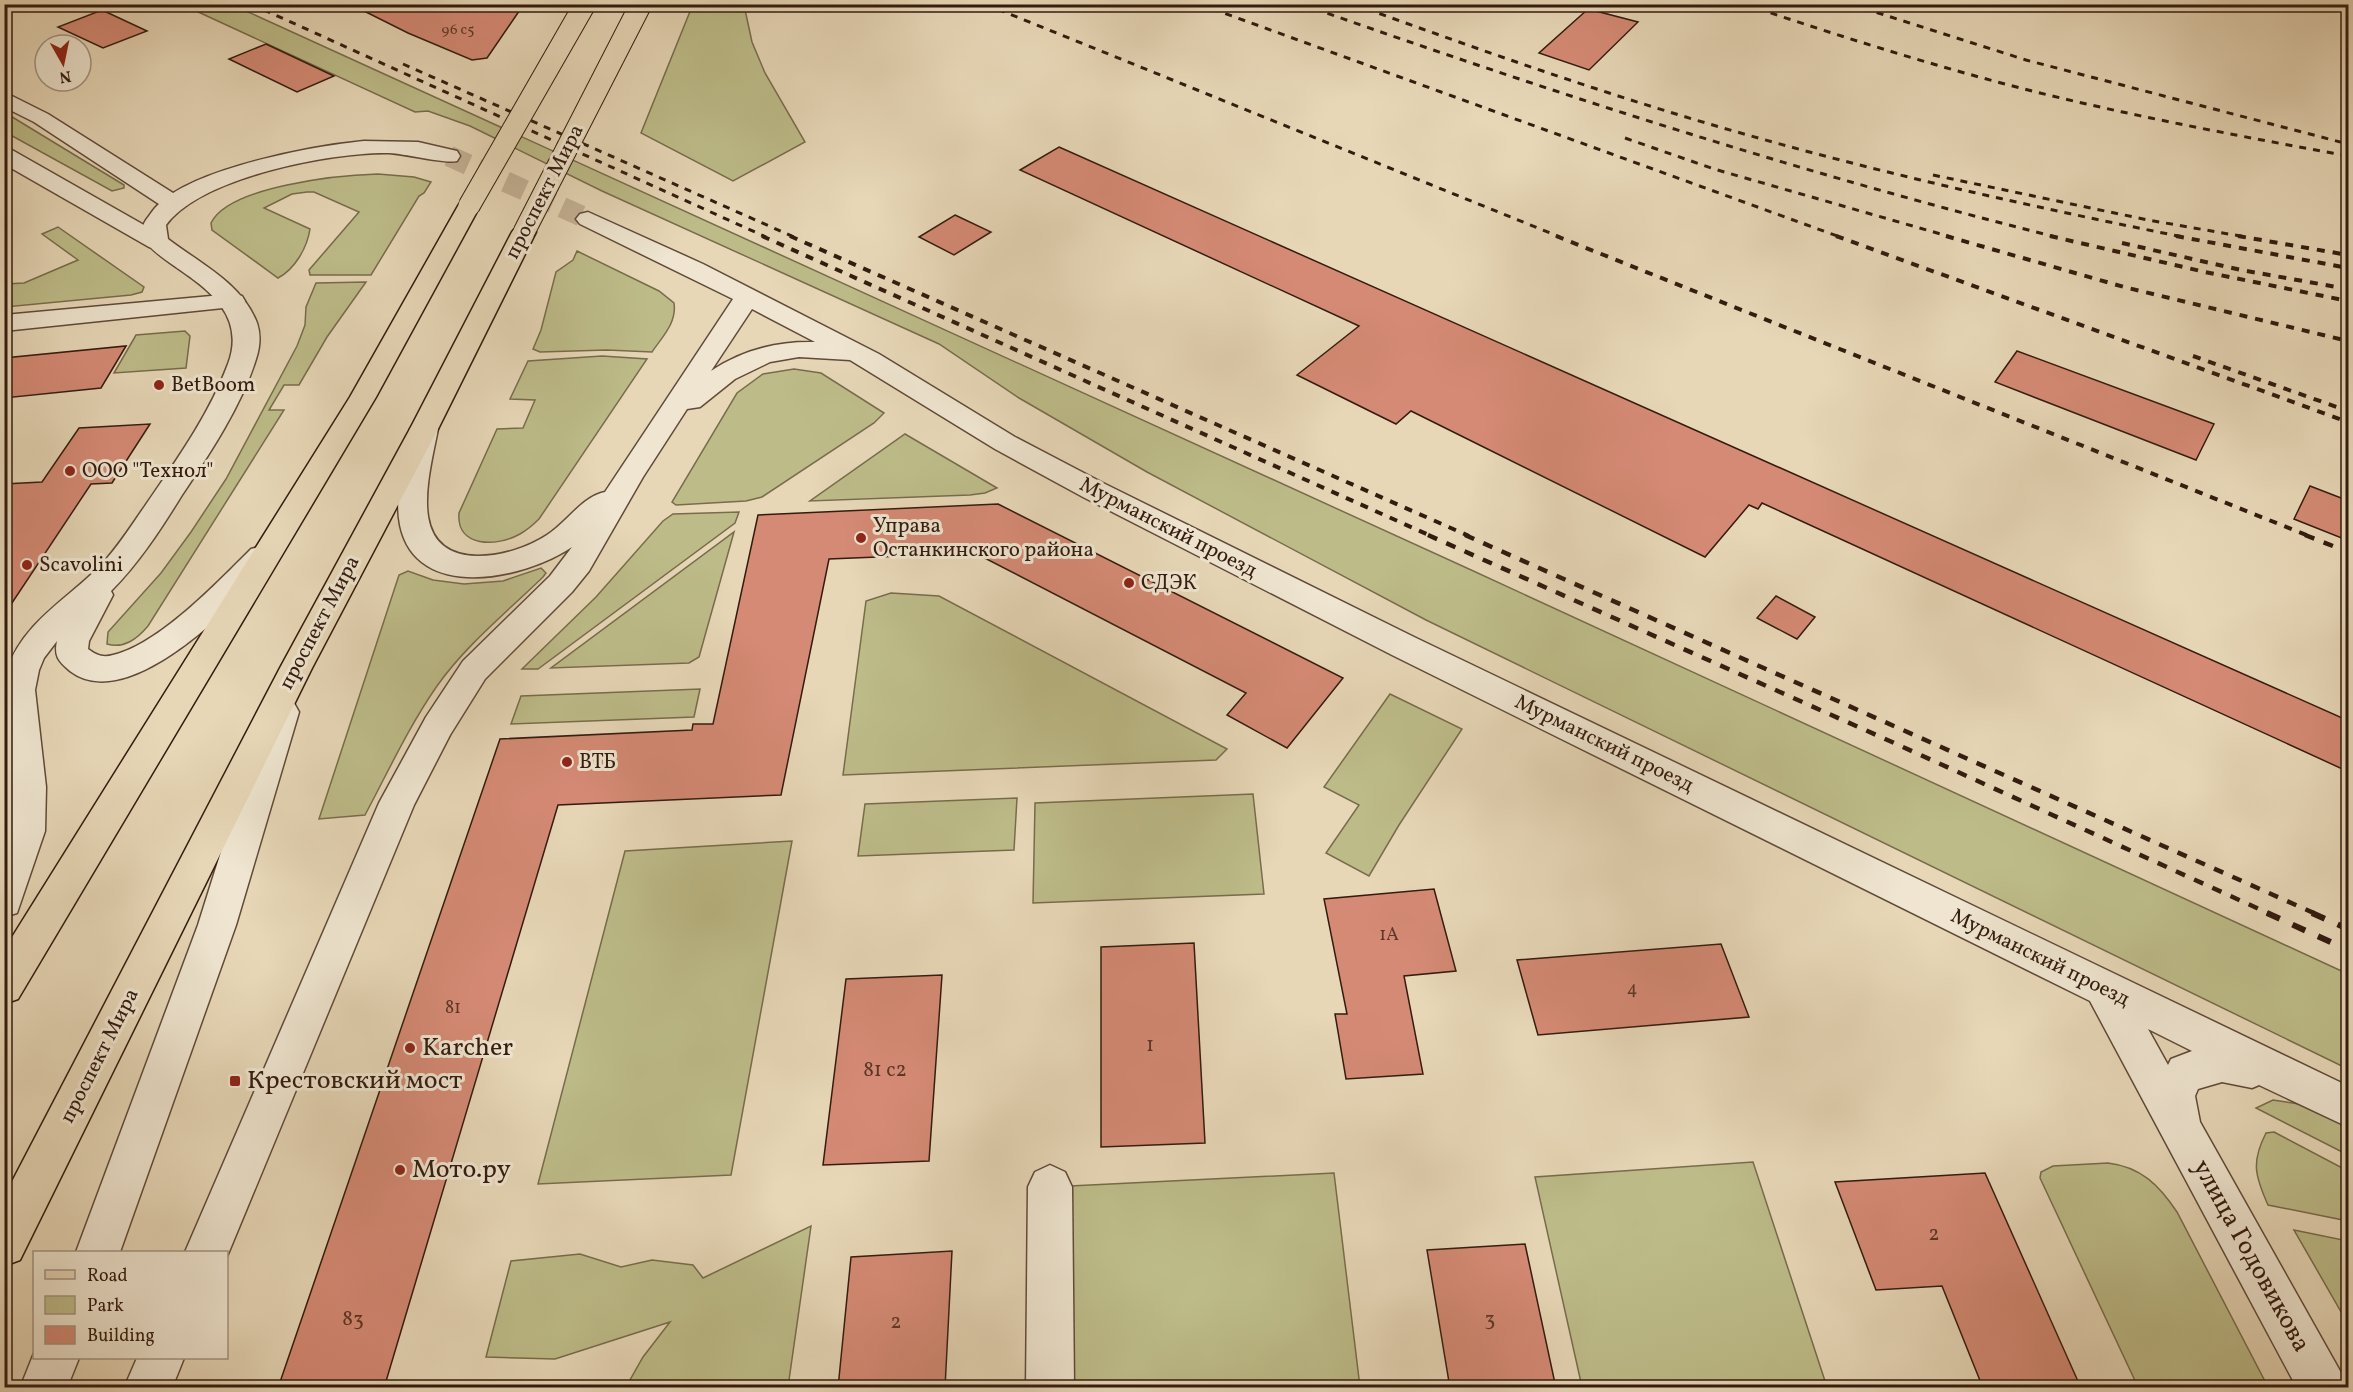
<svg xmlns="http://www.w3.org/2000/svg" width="2353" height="1392" font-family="Vollkorn,serif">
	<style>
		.green { fill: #bdbc89; stroke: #786c4c; stroke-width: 1.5 }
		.building { fill: #d58a75; stroke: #331b0f; stroke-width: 1.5 }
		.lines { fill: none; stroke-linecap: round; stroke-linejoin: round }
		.tertiary-tunnel { stroke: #c3b195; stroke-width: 21; stroke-dasharray: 21 10; stroke-linecap: butt }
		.minor-casing { stroke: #604a39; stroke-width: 3 }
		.tertiary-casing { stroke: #604a39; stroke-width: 3 }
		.primary-casing { stroke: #331b0f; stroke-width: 3 }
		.minor { fill: #efe5d0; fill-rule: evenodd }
		.tertiary { fill: #efe5d0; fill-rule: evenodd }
		.primary { fill: #e7d7b7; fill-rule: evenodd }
		.rail-far3 { stroke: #331b0f; stroke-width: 3; stroke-dasharray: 7 7; stroke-linecap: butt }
		.rail-far2 { stroke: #331b0f; stroke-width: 4; stroke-dasharray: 8 8; stroke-linecap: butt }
		.rail-far1 { stroke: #331b0f; stroke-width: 4.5; stroke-dasharray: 10 10; stroke-linecap: butt }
		.rail { stroke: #331b0f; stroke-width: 6; stroke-dasharray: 14 14; stroke-linecap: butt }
		.primary-bridge-casing { stroke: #331b0f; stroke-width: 23; stroke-linecap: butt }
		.primary-bridge { stroke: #e7d7b7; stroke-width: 21 }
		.poi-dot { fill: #8f2418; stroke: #efe5d0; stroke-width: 2 }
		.labels { text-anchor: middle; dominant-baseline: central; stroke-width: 6; stroke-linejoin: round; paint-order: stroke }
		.far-number-label { font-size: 15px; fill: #5c3728 }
		.number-label { font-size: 18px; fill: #5c3728 }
		.street-label { font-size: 21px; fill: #331b0f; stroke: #efe5d0 }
		.poi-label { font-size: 21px; fill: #331b0f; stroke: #efe5d0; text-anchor: start }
		.near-number-label { font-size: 21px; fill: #5c3728 }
		.near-poi-label { font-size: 26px; fill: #331b0f; stroke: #efe5d0; text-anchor: start }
		.near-street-label { font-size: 26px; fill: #331b0f; stroke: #efe5d0 }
	</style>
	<rect width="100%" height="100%" fill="#e7d7b7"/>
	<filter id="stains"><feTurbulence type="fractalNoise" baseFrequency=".00333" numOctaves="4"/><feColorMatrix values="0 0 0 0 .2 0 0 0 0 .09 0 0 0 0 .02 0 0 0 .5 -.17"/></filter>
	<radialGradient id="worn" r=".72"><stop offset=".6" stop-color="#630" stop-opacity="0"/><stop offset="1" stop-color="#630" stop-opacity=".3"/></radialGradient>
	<g class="green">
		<path d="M 693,4 L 744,5 L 752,42 L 765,73 L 805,142 L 733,181 L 641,133 Z"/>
		<path d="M 183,5 L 233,5 L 1469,569 L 2348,974 L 2348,1069 L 1426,620 L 1147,472 L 1019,398 L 939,344 L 602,191 L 470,126 L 428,111 L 415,112 Z"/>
		<path d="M 4,112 L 124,185 L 124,188 L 112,191 L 5,132 Z"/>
		<path d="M 378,174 L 414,177 L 431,182 L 424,193 L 419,196 L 371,275 L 310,275 L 309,270 L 359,212 L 314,192 L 307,192 L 292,194 L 264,208 L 310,229 C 307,248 295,269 278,278 L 212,230 L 211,223 C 229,186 340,175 378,174 Z"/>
		<path d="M 58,227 L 144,287 L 142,292 L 131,295 L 5,307 L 5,284 L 24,283 L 78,260 L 42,234 Z"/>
		<path d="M 577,251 L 659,291 L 674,303 C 677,323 662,337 652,352 L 607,350 L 540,352 L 533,349 L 541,330 L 556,272 L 573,260 Z"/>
		<path d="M 366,282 L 327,337 L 299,385 L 284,385 L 269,410 L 284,410 L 148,626 C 137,639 124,649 107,644 L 108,632 L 161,573 L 191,532 L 226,479 L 297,346 L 305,325 L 306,307 L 316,283 Z"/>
		<path d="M 185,331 L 190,336 L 186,368 L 114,373 L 136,335 Z"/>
		<path d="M 602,356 L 647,359 L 539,519 C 533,525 527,530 520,534 C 497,547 456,548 459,513 L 497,429 L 523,428 L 535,400 L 510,399 L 528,361 Z"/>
		<path d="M 794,369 L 821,373 L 884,413 L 874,423 L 762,497 L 746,501 L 676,505 L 672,502 L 737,393 L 763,374 Z"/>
		<path d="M 905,434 L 997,488 L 985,493 L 970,495 L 810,501 Z"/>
		<path d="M 739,512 L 735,523 L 538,669 L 522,669 L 596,597 L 663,521 L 673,514 Z"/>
		<path d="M 734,532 L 699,657 L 689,663 L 551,668 Z"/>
		<path d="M 541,568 L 546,573 L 543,577 C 507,612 466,645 437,686 C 409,726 388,772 365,815 L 319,819 L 399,575 L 408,571 L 433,580 L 464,584 L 503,581 Z"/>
		<path d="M 891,593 L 939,596 L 1227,749 L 1216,760 L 843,775 L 866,601 Z"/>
		<path d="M 700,689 L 694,717 L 511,724 L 521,696 Z"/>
		<path d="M 1390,694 L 1462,729 L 1399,825 L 1369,876 L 1326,853 L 1359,805 L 1324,787 Z"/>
		<path d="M 1253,794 L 1264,894 L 1033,903 L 1035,803 Z"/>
		<path d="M 1017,798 L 1014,850 L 858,856 L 865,804 Z"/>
		<path d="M 792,841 L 731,1175 L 538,1184 L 625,851 Z"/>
		<path d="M 2273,1100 L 2299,1104 L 2348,1126 L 2348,1155 L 2256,1108 Z"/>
		<path d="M 2274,1132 L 2348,1171 L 2348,1221 L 2268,1205 C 2255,1176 2251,1162 2266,1133 Z"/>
		<path d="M 1753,1162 L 1827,1387 L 1582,1387 L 1535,1177 Z"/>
		<path d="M 2108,1163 C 2141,1167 2159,1185 2177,1212 L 2268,1387 L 2138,1387 L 2040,1178 L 2041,1172 L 2053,1166 Z"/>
		<path d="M 1334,1173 L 1360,1387 L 1050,1387 L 1050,1187 Z"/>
		<path d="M 811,1226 L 788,1387 L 626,1387 L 643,1357 L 670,1322 L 555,1359 L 486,1357 L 511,1261 L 580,1254 L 621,1267 L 652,1260 L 693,1265 L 703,1278 Z"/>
		<path d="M 2294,1230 L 2348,1241 L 2348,1324 Z"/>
	</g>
	<g class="building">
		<path d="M 350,4 L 524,4 L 487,58 L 472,60 L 408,33 Z"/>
		<path d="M 1588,9 L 1638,22 L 1589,70 L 1539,53 Z"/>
		<path d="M 102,10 L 147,31 L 103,48 L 58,27 Z"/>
		<path d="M 266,44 L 334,76 L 297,92 L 229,59 Z"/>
		<path d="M 1059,147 L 2349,721 L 2349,772 L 1762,503 L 1758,509 L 1749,505 L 1705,557 L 1411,411 L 1396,424 L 1297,375 L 1359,326 L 1020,170 Z"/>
		<path d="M 955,215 L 991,232 L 954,255 L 919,237 Z"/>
		<path d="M 126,346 L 101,388 L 4,398 L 4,358 Z"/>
		<path d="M 2017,351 L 2214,424 L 2196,460 L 1995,382 Z"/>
		<path d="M 150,424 L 112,483 L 91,484 L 4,615 L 4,484 L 42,482 L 79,428 Z"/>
		<path d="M 2310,486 L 2349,501 L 2349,541 L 2294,519 Z"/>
		<path d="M 998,504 L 1343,678 L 1287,748 L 1227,715 L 1246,693 L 975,553 L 829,559 L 781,795 L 558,805 L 384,1388 L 278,1388 L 500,739 L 692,730 L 693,724 L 713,724 L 758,515 Z"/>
		<path d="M 1776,596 L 1815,617 L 1797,639 L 1757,618 Z"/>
		<path d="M 1434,889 L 1456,971 L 1404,976 L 1423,1074 L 1346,1079 L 1335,1014 L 1347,1014 L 1324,899 Z"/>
		<path d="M 1194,943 L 1205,1143 L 1101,1147 L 1101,947 Z"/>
		<path d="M 1721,944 L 1749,1017 L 1538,1035 L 1517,960 Z"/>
		<path d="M 942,975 L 929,1161 L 823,1165 L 846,979 Z"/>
		<path d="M 1985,1173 L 2081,1388 L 1983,1388 L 1942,1286 L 1876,1290 L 1835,1182 Z"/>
		<path d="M 1525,1244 L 1556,1388 L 1450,1388 L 1427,1250 Z"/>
		<path d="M 952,1251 L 945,1388 L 838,1388 L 851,1257 Z"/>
	</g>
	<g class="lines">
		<path class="tertiary-tunnel" d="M 449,156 L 588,219"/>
		<g class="minor-casing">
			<g id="minor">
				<path d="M 4,92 L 48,114 L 181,198 L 184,203 L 181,208 L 173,210 L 165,208 L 34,122 L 4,107 Z"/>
				<path d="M 4,149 L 12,150 L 165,237 L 169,242 L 165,247 L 157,249 L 149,247 L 4,164 Z"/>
				<path d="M 233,294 L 242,296 L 245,301 L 242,306 L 4,331 L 4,315 Z"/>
				<path d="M 1050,1165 L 1065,1172 L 1072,1187 L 1074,1388 L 1026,1388 L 1028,1187 L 1035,1172 Z"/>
			</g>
		</g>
		<g class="tertiary-casing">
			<g id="tertiary">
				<path d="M 364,141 L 418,142 L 457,151 L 460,156 L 457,161 C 444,164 407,154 389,153 C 332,152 201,177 166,225 L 168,239 C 199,263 242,283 257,323 C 261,335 260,347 256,359 C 242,405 209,455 182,495 C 161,529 139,563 111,591 L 113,595 L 89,641 L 88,649 C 96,655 103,658 113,655 C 158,645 218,582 251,549 L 262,546 L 273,549 L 277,557 C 269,571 255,583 243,594 C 208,629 121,710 70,671 C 58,661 54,656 57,641 L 44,658 L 39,670 L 35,690 L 46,787 L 45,831 L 17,913 L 4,917 C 4,894 3,871 4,848 C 5,841 8,835 9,828 C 11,814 12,799 11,786 C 10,753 0,700 7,670 C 23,622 68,599 101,565 C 118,547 131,526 145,506 C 176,461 209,415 228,364 C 260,279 118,262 146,220 C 150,215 154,208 159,204 C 196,168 312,146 364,141 Z"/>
				<path d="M 588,212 L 703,264 L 879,354 L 1015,437 L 1103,483 L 1414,637 L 2348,1086 L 2348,1127 L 2259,1085 L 2252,1088 L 2222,1082 L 2198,1089 L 2195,1096 L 2200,1122 L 2340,1371 L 2346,1388 L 2297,1388 L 2090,1001 L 1392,655 L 1083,497 L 995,449 L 850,360 L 799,357 L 770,362 L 735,379 L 700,407 L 687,409 L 643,477 L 589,571 L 572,592 L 485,679 L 450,735 L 414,805 L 226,1259 L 226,1252 L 185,1252 L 379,803 L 426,717 L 463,661 L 550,576 L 572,547 C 525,579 416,603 400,525 C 394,494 404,460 410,429 L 414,423 L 424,420 L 434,423 L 438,429 C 429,476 405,555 478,556 C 501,556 527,548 547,535 C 566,523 583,496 605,492 L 733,299 L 580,224 L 576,219 L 580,214 ZM 752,309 L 815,342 C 778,341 742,350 711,371 ZM 2148,1029 L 2192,1051 L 2171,1059 L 2168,1065 Z"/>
				<path d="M 282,699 L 294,703 L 299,712 L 236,925 L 120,1252 L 76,1252 L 198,925 L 265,712 L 270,703 Z"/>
				<path d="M 34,1353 L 34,1358 L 79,1358 L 67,1388 L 20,1388 Z"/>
				<path d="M 137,1358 L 184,1358 L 172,1388 L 124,1388 Z"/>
			</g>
		</g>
		<g class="primary-casing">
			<g id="primary">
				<path d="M 469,199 L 477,201 L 480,206 L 376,397 L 18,999 L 4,1004 L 4,950 L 350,397 L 458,206 L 461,201 Z"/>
				<path d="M 524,225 L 532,227 L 536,232 L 439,427 L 312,668 L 20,1260 L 4,1266 L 4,1197 L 280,668 L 411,427 L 512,232 L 516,227 Z"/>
			</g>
		</g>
		<use href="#minor" class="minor"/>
		<use href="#tertiary" class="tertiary"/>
		<use href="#primary" class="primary"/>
		<g class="rail-far3">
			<path d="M 251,4 L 766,237"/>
			<path d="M 985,4 L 1560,237"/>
			<path d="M 1199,4 L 1840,237"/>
			<path d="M 1301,4 C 1550,92 1800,173 2056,237"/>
			<path d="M 1353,4 C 1480,50 1607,95 1737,132 C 1884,174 2033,207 2183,237"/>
			<path d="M 1744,4 C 1842,37 1940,68 2040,93 C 2142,118 2245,137 2348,156"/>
			<path d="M 1850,4 L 2026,60 L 2348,144"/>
			<path d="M 403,64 L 794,237"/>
			<path d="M 1625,138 L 1714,169 L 1951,237"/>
			<path d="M 1933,175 L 2148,220 L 2246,237"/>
		</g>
		<g class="rail-far2">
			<path d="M 762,236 L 1431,536"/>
			<path d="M 790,236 L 1469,536"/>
			<path d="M 1556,236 L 2309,536"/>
			<path d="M 1836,236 L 2348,422"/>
			<path d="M 1946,236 L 2124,287 L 2348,341"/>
			<path d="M 2050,236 L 2205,272 L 2348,301"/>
			<path d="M 2176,236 L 2348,268"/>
			<path d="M 2238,236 L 2348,255"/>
			<path d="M 2122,243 L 2241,270 L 2348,289"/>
			<path d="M 2193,356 L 2348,411"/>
		</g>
		<g class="rail-far1">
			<path d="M 1428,535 L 1892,742 L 2270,914"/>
			<path d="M 1465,535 L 2316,914"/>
			<path d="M 2305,535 L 2348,552"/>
		</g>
		<g class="rail">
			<path d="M 2267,913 L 2348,950"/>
			<path d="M 2312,913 L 2348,929"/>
		</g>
		<g class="primary-bridge-casing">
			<g id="primary-bridge">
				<path d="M 469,206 L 585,4"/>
				<path d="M 524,232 L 641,4"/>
			</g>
		</g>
		<use href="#primary-bridge" class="primary-bridge"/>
	</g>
	<g class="poi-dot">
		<circle cx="159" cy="385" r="6"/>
		<circle cx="70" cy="471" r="6"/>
		<circle cx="861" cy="538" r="6"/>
		<circle cx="27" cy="565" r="6"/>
		<circle cx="1129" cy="583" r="6"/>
		<circle cx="567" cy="762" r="6"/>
		<circle cx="410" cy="1048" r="6"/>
		<rect x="229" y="1075" width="12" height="12" rx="3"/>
		<circle cx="400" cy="1170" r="6"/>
	</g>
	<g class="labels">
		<g class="far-number-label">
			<text x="458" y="30">96 с5</text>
		</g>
		<g class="number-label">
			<text x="1389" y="935">1А</text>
			<text x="1632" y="989">4</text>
			<text x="453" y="1008">81</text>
		</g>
		<g class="street-label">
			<text transform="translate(545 192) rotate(-63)">проспект Мира</text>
			<text transform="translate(1168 528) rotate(27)">Мурманский проезд</text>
			<text transform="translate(320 623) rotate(-62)">проспект Мира</text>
			<text transform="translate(1604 744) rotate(26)">Мурманский проезд</text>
			<text transform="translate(2040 958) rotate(26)">Мурманский проезд</text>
			<text transform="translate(100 1056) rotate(-63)">проспект Мира</text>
		</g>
		<g class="poi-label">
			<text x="171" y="385">BetBoom</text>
			<text x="82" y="471">ООО "Технол"</text>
			<text x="873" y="526">Управа<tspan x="873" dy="24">Останкинского района</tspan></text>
			<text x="39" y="565">Scavolini</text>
			<text x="1141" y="583">СДЭК</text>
			<text x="579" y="762">ВТБ</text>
		</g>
		<g class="near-number-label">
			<text x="1150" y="1045">1</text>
			<text x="885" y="1070">81 с2</text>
			<text x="1934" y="1234">2</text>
			<text x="353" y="1319">83</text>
			<text x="1490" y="1319">3</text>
			<text x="896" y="1322">2</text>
		</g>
		<g class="near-poi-label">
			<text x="422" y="1048">Karcher</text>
			<text x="247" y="1081">Крестовский мост</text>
			<text x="412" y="1170">Мото.ру</text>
		</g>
		<g class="near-street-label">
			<text transform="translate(2251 1256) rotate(61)">улица Годовикова</text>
		</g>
	</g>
	<rect width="2353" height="1392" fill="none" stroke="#e7d7b7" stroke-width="24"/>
	<rect x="6" y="6" width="2341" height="1380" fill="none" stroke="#331b0f" stroke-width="3"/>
	<rect x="12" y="12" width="2329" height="1368" fill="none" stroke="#331b0f" stroke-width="1.5"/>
	<rect x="33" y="1251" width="195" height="108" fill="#efe5d0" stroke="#a49483" stroke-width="1.5"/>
	<rect x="45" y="1270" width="30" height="9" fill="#e7d7b7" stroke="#a49483" stroke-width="1.5"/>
	<text x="87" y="1281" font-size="18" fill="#331b0f">Road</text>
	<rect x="45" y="1296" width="30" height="18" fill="#bdbc89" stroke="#a49483" stroke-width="1.5"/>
	<text x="87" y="1311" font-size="18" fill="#331b0f">Park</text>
	<rect x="45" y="1326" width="30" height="18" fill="#d58a75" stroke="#a49483" stroke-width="1.5"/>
	<text x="87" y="1341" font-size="18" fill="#331b0f">Building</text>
	<g transform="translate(63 63) rotate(171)"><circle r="28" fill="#efe5d0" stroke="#a49483" stroke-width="1.5"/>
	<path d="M0-4.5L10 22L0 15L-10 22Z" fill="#8f2418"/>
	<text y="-9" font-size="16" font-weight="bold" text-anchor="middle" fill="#331b0f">N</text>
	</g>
	<rect width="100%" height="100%" filter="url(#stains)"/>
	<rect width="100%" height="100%" fill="url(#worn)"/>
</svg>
